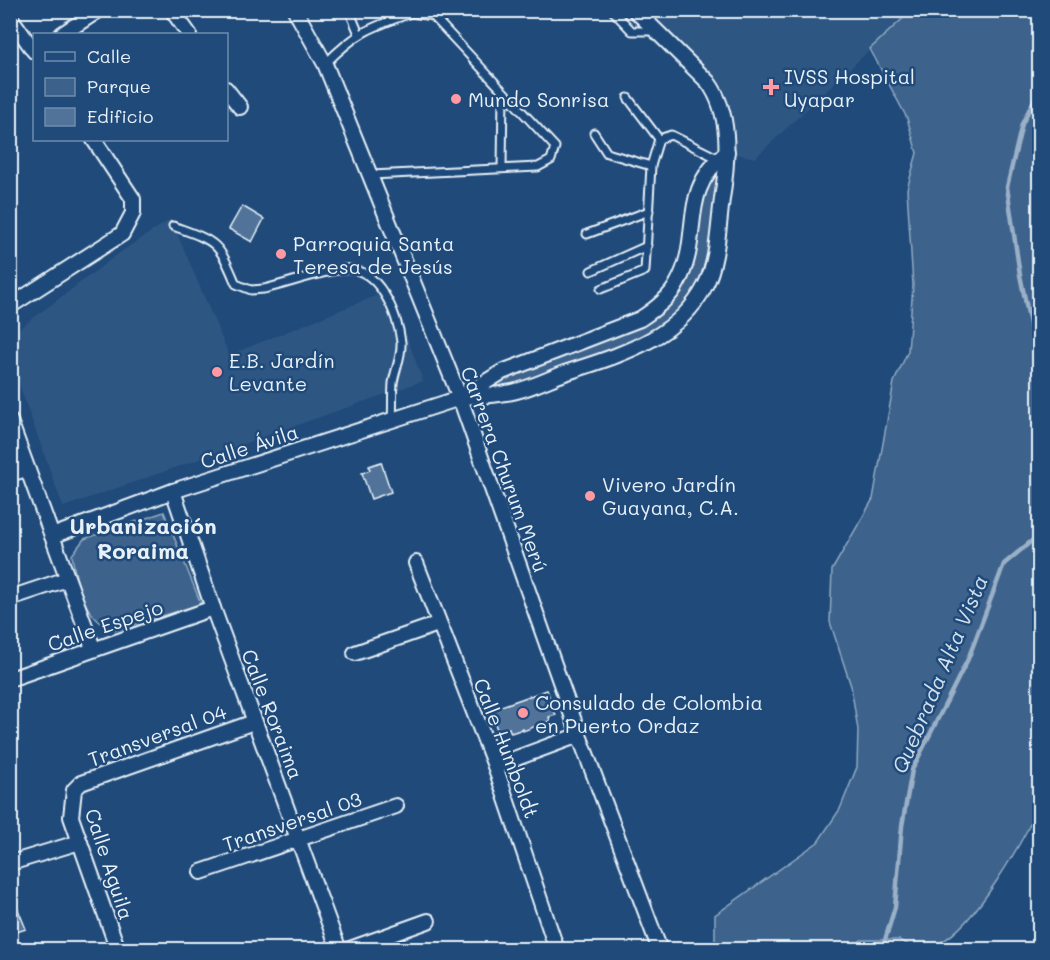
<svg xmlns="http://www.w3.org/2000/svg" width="1050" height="960" font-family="Mali,sans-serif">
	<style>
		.built { fill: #2e5683 }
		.green { fill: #3c628c; stroke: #92aac2; stroke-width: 1.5 }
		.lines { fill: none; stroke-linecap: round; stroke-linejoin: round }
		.stream { stroke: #9ab0c7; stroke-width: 4.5 }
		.building { fill: #517399; stroke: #e8f1f8; stroke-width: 1.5 }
		.lane-casing { stroke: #e8f1f8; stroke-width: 11 }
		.street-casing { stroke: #e8f1f8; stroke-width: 18 }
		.lane { stroke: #1f4a7a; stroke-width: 7 }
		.street { stroke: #1f4a7a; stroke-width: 14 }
		.poi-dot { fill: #ff9aa2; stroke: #1f4a7a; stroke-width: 2 }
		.labels { text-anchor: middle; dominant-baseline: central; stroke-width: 5; stroke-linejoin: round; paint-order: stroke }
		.poi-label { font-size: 20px; fill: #e8f1f8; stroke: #1f4a7a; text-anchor: start }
		.street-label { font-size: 20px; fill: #e8f1f8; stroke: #1f4a7a }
		.water-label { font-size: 21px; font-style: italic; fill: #d4e1ec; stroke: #1f4a7a }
		.quarter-label { font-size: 22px; font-weight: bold; fill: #e8f1f8; stroke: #1f4a7a }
	</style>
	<rect width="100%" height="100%" fill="#1f4a7a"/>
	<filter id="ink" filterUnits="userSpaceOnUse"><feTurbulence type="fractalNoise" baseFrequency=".0167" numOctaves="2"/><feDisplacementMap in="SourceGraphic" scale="12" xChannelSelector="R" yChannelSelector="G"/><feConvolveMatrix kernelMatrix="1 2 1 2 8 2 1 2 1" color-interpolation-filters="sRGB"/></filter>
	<g filter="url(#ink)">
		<g class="built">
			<path d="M 635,11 L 911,11 L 755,158 L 727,152 L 720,104 Z"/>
			<path d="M 171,219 L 229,355 L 390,290 L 423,381 L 63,507 L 11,362 L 11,338 L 16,331 L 122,251 Z"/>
		</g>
		<g class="green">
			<path d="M 911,11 L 1039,11 L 1039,806 C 1023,841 975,925 941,942 C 934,946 926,947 919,950 L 899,940 L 861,940 L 854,949 L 715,949 L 715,915 L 818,842 L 840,809 L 857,767 L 858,730 L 851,686 L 830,622 L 832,570 L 873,499 L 894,382 L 908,351 L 913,285 L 907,189 L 917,153 L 907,118 L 870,49 Z"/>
			<path d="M 727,152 L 711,271 L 667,330 L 508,393 L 460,398 L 502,372 L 626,326 L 677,284 L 697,193 Z"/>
			<path d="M 164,512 L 201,604 L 117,630 C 85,624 76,583 72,555 L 84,539 Z"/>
		</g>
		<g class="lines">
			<g class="stream">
				<path d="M 1040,88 L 1022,124 L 1007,187 L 1020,275 L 1032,333 L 1040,351"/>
				<path d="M 882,950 L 895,907 L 902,826 L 912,770 L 968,659 L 1004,564 L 1040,534"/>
			</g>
		</g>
		<g class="building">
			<path d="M 242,206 L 264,219 L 252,242 L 229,229 Z"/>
			<path d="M 381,462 L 391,492 L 371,499 L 362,473 L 370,470 L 369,466 Z"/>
			<path d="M 547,690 L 556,715 L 549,717 L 550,721 L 523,731 L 523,729 L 511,733 L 509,728 L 498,732 L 490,710 Z"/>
			<path d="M 10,890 L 26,929 L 10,934 Z"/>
		</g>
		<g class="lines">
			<g class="lane-casing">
				<g id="lane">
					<path d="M 349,10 L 359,34"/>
					<path d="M 612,10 L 632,31 L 655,31"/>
					<path d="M 325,64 C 357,32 369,28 411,13"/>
					<path d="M 628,98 L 659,139"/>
					<path d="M 594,133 L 607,153 L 651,166"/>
					<path d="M 502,168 L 503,92"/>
					<path d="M 371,175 L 538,167 L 551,160 L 555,147 L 433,16 L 388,10"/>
					<path d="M 173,226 C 217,242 218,241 236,284 L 251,290 L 264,289 C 290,283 318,272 344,269 C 378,266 398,314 401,342 C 402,357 395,369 393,383 C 392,395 393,408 392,420"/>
					<path d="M 587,234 L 649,211"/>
					<path d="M 591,271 L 647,246"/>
					<path d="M 601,289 L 645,271 L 651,166 L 659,139 L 671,135 L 719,159"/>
				</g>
			</g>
			<g class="street-casing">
				<g id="street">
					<path d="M 172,10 L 189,34"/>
					<path d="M 295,10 L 325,64 L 460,398 L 579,735 L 660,950"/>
					<path d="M 10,17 L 34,51"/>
					<path d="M 62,34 L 99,10"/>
					<path d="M 226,89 L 240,107"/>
					<path d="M 10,306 L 122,234 L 133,213 L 133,199 L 94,140"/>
					<path d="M 465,397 C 478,396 492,396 506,393 C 524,391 544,381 562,374 C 615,356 677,341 705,286 C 719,259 718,222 723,192 C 728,156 731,113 708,82 L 635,10"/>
					<path d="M 10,421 L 93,648"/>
					<path d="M 10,474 L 26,469"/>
					<path d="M 173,491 L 213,608 L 339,950"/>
					<path d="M 52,536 L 173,491 L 460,398 L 502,372 L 640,319 C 654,310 669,299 677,284 C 704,236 676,194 727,152"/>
					<path d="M 416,563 L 495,766 L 557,950"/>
					<path d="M 10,598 L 67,579"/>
					<path d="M 355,653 L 438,624"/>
					<path d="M 10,679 L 213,608"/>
					<path d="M 495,766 L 579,735"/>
					<path d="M 17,861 L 80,842"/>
					<path d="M 201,872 L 396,806"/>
					<path d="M 118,950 L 71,817 L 74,790 L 81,783 L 254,722"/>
					<path d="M 347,950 L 428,921"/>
				</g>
			</g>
			<use href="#lane" class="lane"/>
			<use href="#street" class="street"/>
		</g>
	</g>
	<g class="poi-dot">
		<path d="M768 78h6v6h6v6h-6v6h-6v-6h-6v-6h6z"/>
		<circle cx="456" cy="99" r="6"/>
		<circle cx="281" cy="254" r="6"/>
		<circle cx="217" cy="372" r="6"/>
		<circle cx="590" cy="496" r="6"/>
		<circle cx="523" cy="713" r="6"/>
	</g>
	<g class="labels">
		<g class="poi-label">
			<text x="784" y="76">IVSS Hospital<tspan x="784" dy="23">Uyapar</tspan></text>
			<text x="468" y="99">Mundo Sonrisa</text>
			<text x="293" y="243">Parroquia Santa<tspan x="293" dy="23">Teresa de Jesús</tspan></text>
			<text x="229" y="360">E.B. Jardín<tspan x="229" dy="23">Levante</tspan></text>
			<text x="602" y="484">Vivero Jardín<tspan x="602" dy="23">Guayana, C.A.</tspan></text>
			<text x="535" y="702">Consulado de Colombia<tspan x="535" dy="23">en Puerto Ordaz</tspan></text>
		</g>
		<g class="street-label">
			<text transform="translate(249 446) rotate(-18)">Calle Ávila</text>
			<text transform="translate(505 469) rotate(70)">Carrera Churum Merú</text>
			<text transform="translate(105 625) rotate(-19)">Calle Espejo</text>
			<text transform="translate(273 714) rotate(69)">Calle Roraima</text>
			<text transform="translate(157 735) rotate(-20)">Transversal 04</text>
			<text transform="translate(507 748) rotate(69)">Calle Humboldt</text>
			<text transform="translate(292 821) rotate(-19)">Transversal 03</text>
			<text transform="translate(110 864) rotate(72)">Calle Aguila</text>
		</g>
		<g class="water-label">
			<text transform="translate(939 674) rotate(-67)">Quebrada Alta Vista</text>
		</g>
		<g class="quarter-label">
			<text x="143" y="525">Urbanización<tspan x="143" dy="25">Roraima</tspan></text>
		</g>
	</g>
	<rect width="1050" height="960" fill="none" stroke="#1f4a7a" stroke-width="36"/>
	<rect x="18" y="18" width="1014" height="924" fill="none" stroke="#e8f1f8" stroke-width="2" filter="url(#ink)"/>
	<rect x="33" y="33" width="195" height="108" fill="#1f4a7a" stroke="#6f8dac" stroke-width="1.5"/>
	<rect x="45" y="52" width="30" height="9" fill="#1f4a7a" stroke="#6f8dac" stroke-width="1.5"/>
	<text x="87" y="63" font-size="18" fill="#e8f1f8">Calle</text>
	<rect x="45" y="78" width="30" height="18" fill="#3c628c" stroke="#6f8dac" stroke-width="1.5"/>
	<text x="87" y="93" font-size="18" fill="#e8f1f8">Parque</text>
	<rect x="45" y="108" width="30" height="18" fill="#517399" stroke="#6f8dac" stroke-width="1.5"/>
	<text x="87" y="123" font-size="18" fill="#e8f1f8">Edificio</text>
</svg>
